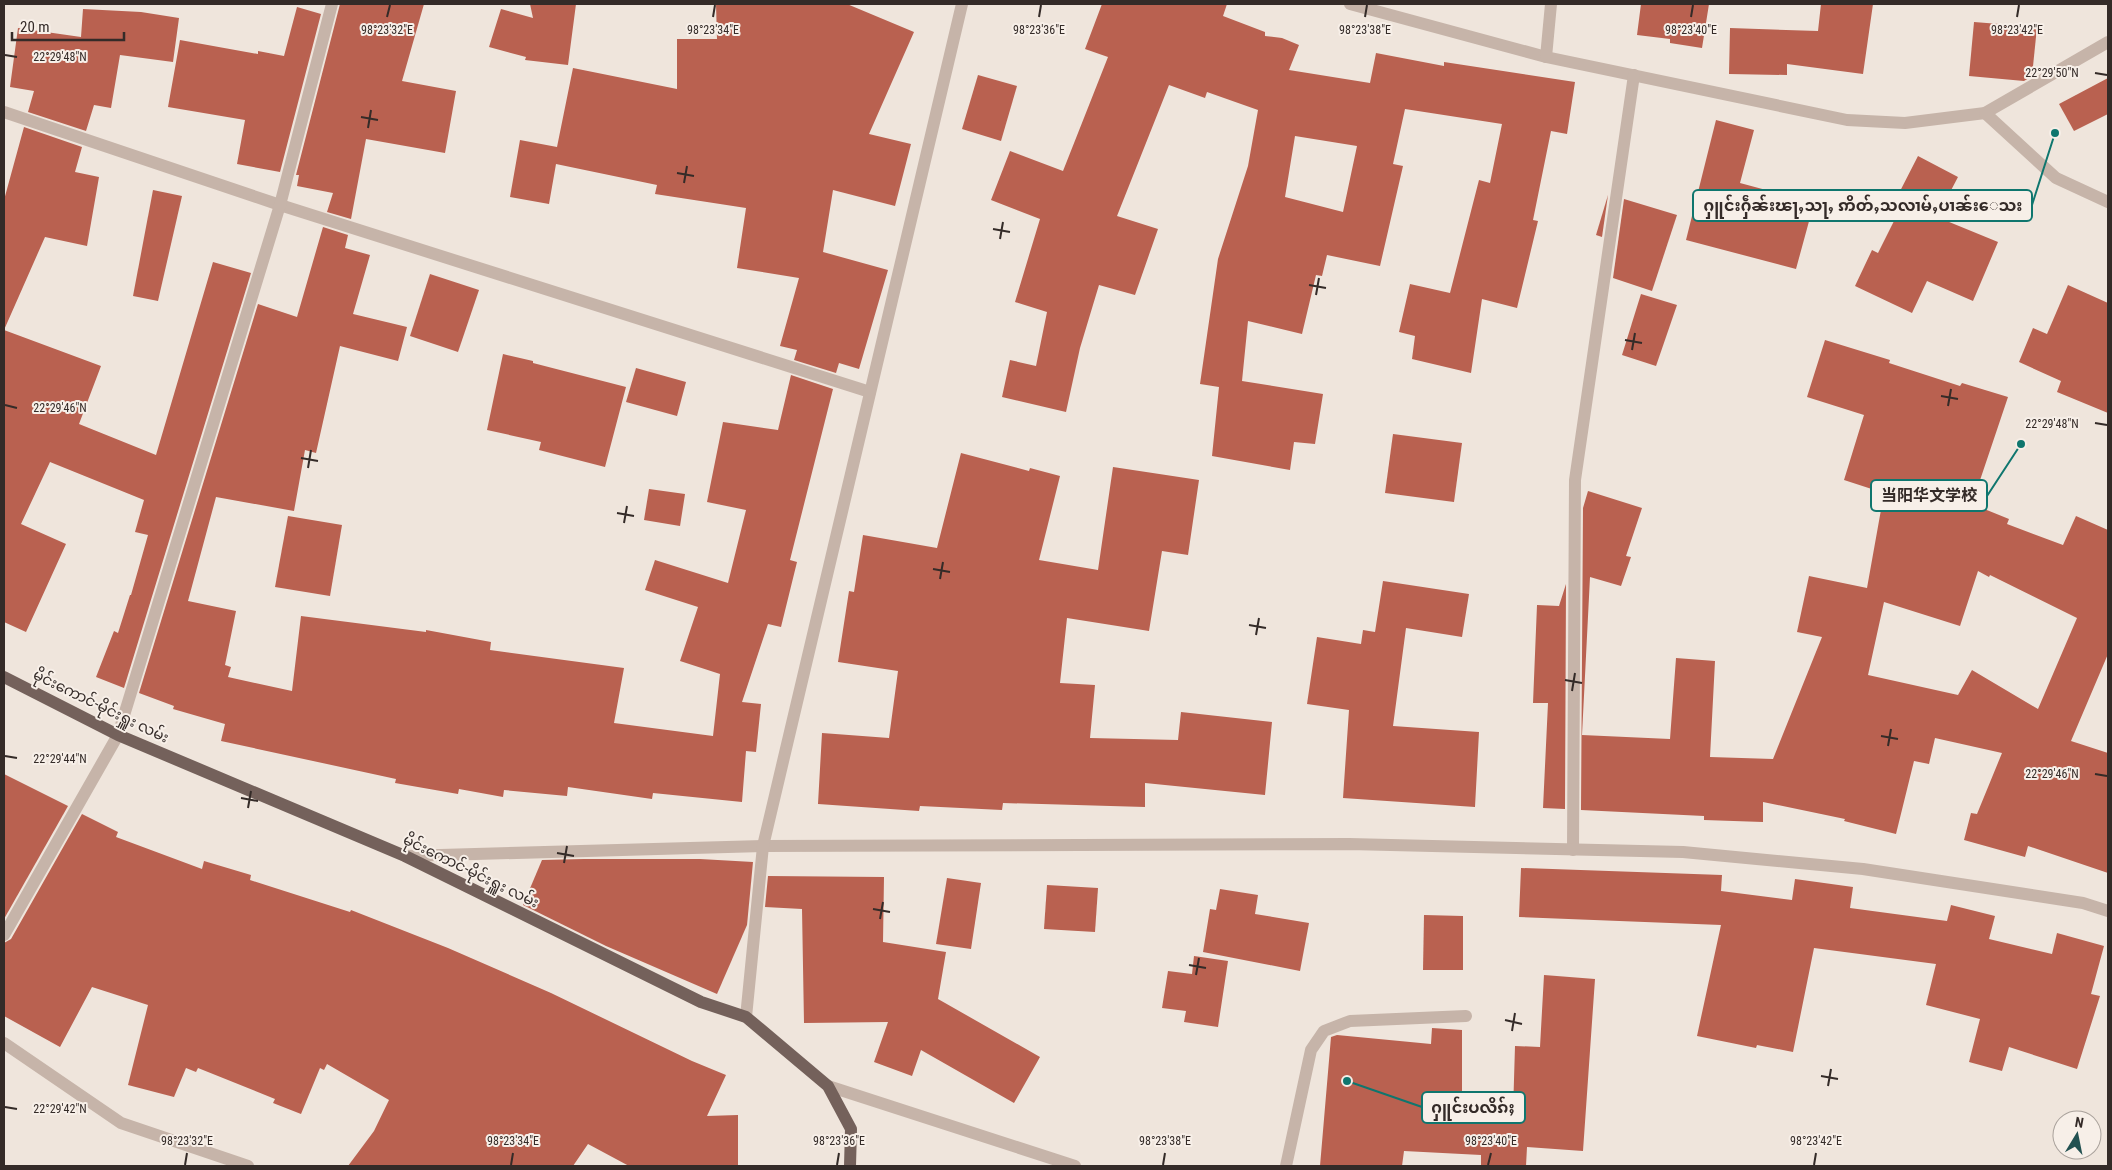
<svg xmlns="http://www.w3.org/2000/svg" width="2112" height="1170" font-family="'Roboto Condensed','Noto Sans SC','Noto Sans Myanmar',sans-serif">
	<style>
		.building { fill: #b96150; fill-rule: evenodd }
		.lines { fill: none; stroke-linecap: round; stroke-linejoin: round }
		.minor { stroke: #c6b4a9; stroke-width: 12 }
		.major { stroke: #74615b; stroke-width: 12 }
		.ticks { fill: none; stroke: #342b28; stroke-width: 2 }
		.labels { text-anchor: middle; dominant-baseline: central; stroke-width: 4; stroke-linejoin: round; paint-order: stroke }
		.street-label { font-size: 15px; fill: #342b28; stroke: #f7efe8 }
		.ticks-label { font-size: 12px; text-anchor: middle; fill: #342b28; stroke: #f7efe8; stroke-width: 4; stroke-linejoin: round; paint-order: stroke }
		.leader { fill: none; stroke: #0f766e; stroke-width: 2 }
		.callout-dot { fill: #0f766e; stroke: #f7efe8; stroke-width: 2 }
		.callout { fill: #f7efe8; stroke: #0f766e; stroke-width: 2 }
		.callout-label { font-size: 16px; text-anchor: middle; font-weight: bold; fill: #342b28 }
	</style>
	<rect width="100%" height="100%" fill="#efe5dc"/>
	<g class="building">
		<path d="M 340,4 L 424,4 L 402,81 L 456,91 L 445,153 L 366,139 L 351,219 L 327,212 L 333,193 L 297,186 L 299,175 L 296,175 Z"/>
		<path d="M 530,4 L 576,4 L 568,65 L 525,60 L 526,57 L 489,47 L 501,9 L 533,18 Z"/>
		<path d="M 716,4 L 847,4 L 914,32 L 869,134 L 911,144 L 895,206 L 833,190 L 823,252 L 888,270 L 859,369 L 839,363 L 836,373 L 794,360 L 797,350 L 780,346 L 799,278 L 737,268 L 746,208 L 655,194 L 657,185 L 556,164 L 549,204 L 510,197 L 520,140 L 557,147 L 573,68 L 677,89 L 677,39 L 717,39 Z"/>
		<path d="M 1102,4 L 1227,4 L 1223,16 L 1265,32 L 1265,36 L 1282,38 L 1299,45 L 1289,70 L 1370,83 L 1376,53 L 1444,66 L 1444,62 L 1575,82 L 1567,134 L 1551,131 L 1533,220 L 1538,221 L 1517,308 L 1482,299 L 1471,373 L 1412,359 L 1415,336 L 1399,332 L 1410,284 L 1450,293 L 1479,180 L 1490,183 L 1502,124 L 1405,109 L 1393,164 L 1403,166 L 1380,266 L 1327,255 L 1322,276 L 1316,275 L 1302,334 L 1248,321 L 1242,381 L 1323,394 L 1315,444 L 1294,442 L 1290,470 L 1212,456 L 1219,387 L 1200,384 L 1218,259 L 1248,166 L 1258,110 L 1207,92 L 1205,98 L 1169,85 L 1117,216 L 1158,229 L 1135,295 L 1099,285 L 1080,348 L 1066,412 L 1002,397 L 1010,360 L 1036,366 L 1047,312 L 1015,302 L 1040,219 L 991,200 L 1010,151 L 1063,171 L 1108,57 L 1085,49 ZM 1295,136 L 1357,146 L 1343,212 L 1285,197 Z"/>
		<path d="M 1641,4 L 1709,4 L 1702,48 L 1670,43 L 1670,39 L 1637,35 Z"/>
		<path d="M 1821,4 L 1873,4 L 1863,74 L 1787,64 L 1787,75 L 1729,74 L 1730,28 L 1818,31 Z"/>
		<path d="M 297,7 L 321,14 L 280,172 L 237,164 L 245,120 L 168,107 L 180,40 L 258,54 L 258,51 L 284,56 Z"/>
		<path d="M 83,9 L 141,12 L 179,18 L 173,62 L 120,55 L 111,108 L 94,105 L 86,131 L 28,112 L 34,91 L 10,87 L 18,28 L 81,37 Z"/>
		<path d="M 1974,22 L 2037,27 L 2032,76 L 2024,81 L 1969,76 Z"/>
		<path d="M 978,75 L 1017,86 L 1001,141 L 962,129 Z"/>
		<path d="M 2108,78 L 2108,114 L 2074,131 L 2059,104 Z"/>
		<path d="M 1716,120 L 1754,130 L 1740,183 L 1814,203 L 1796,269 L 1686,240 Z"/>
		<path d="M 24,127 L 82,147 L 75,172 L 99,177 L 87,246 L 45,237 L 4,330 L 101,366 L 79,424 L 156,455 L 213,262 L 251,273 L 124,688 L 96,677 L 114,631 L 118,633 L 130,595 L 131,595 L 148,535 L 135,532 L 144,500 L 50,462 L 21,524 L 66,544 L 26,632 L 4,622 L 4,200 Z"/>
		<path d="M 1918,156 L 1958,177 L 1937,217 L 1998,242 L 1973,301 L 1927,281 L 1912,313 L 1855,286 L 1872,250 L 1878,253 L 1903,203 L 1896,199 Z"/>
		<path d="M 153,190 L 182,196 L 158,301 L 133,296 Z"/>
		<path d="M 1608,195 L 1602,237 L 1596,235 Z"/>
		<path d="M 1624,199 L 1677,215 L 1652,291 L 1613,278 Z"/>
		<path d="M 323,227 L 348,235 L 345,248 L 370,255 L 353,314 L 407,327 L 398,361 L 340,346 L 316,453 L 305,450 L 294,511 L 216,497 L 188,601 L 236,611 L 225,665 L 231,667 L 228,677 L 292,691 L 301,616 L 426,632 L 426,630 L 491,642 L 490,650 L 624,668 L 614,723 L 713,736 L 720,674 L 680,661 L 698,607 L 645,590 L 655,560 L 728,583 L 746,510 L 707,502 L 723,422 L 778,430 L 791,375 L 833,389 L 790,560 L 797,562 L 781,627 L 768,624 L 742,702 L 761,704 L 756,752 L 746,751 L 742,802 L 653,793 L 652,799 L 568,787 L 567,796 L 504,790 L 503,797 L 459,789 L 458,794 L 395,783 L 396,779 L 221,741 L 225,724 L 173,709 L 174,706 L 139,693 L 258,304 L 297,317 Z"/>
		<path d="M 430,274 L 479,290 L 458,352 L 410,336 Z"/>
		<path d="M 2068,285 L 2108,303 L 2108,413 L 2057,392 L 2061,381 L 2019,362 L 2033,328 L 2047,334 Z"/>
		<path d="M 1641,294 L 1677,305 L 1656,366 L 1622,355 Z"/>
		<path d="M 1825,340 L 1890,360 L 1889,363 L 1960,386 L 1962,383 L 2008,397 L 1972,504 L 2009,519 L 2007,524 L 2063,545 L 2076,516 L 2108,530 L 2108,654 L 2071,741 L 2108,753 L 2108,873 L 2028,846 L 2025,857 L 1964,840 L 1971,813 L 1977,814 L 2002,753 L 1935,738 L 1929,764 L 1914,761 L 1896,834 L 1844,821 L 1845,819 L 1763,802 L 1763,822 L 1704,820 L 1704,816 L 1581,810 L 1583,508 L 1588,491 L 1642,508 L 1626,556 L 1631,557 L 1621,586 L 1590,577 L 1582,735 L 1670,739 L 1676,658 L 1715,661 L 1710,757 L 1773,759 L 1822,637 L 1797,632 L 1809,576 L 1867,588 L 1884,493 L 1844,480 L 1864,415 L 1807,397 ZM 1978,571 L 1989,577 L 1990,575 L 2077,618 L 2038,709 L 1972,670 L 1958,695 L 1868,675 L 1884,602 L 1960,626 Z"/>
		<path d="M 503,354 L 533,361 L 533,363 L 626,387 L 605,467 L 539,450 L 541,442 L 487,430 Z"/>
		<path d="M 636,368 L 686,382 L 677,416 L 626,402 Z"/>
		<path d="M 1393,434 L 1462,443 L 1454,502 L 1385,493 Z"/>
		<path d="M 961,453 L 1029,471 L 1030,468 L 1060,476 L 1039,560 L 1098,570 L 1113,467 L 1199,480 L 1188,555 L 1162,551 L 1149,631 L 1067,618 L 1060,683 L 1095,685 L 1090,738 L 1178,740 L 1181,712 L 1272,722 L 1265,795 L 1145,783 L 1145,807 L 1003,803 L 1002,810 L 920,806 L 919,811 L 818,804 L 822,733 L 889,738 L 898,671 L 838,662 L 849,591 L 854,592 L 863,535 L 937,548 Z"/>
		<path d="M 649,489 L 685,494 L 680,526 L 644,520 Z"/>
		<path d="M 288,516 L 342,525 L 330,596 L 275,587 Z"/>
		<path d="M 1383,581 L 1469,594 L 1462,637 L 1406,628 L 1393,726 L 1479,732 L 1475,807 L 1343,798 L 1349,710 L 1307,704 L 1317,637 L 1361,644 L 1363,630 L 1375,632 Z"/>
		<path d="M 1566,584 L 1565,809 L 1543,808 L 1548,703 L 1533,703 L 1537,605 L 1559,606 Z"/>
		<path d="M 4,774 L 68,806 L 4,919 Z"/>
		<path d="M 82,814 L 118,832 L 116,837 L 202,869 L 204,861 L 251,875 L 250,880 L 350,912 L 351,910 L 448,948 L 551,993 L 692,1061 L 726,1075 L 707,1116 L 738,1115 L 738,1166 L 629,1166 L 588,1144 L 573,1166 L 348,1166 L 374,1131 L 389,1100 L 327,1064 L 324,1070 L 320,1068 L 301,1114 L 273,1103 L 275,1099 L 198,1068 L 196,1072 L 186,1068 L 174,1097 L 128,1085 L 148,1005 L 92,987 L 60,1047 L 4,1016 L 4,943 L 11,939 Z"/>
		<path d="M 584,859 L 700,859 L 753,862 L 747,925 L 717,994 L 606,946 L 523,905 L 542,860 Z"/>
		<path d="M 1521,868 L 1722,875 L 1721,891 L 1792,900 L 1795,879 L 1853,887 L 1850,908 L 1947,921 L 1951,905 L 1995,916 L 1989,939 L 2052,954 L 2057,933 L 2104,946 L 2091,994 L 2100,996 L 2077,1069 L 2009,1047 L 2002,1071 L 1969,1062 L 1980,1019 L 1926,1005 L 1936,964 L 1814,948 L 1793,1052 L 1757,1045 L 1756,1048 L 1697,1036 L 1721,925 L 1519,917 Z"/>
		<path d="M 768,876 L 884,877 L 883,942 L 946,952 L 938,999 L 1040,1057 L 1014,1103 L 921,1050 L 912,1076 L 874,1062 L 888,1022 L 804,1023 L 802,909 L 765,907 Z"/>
		<path d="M 947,878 L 981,883 L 971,949 L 936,944 Z"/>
		<path d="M 1047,885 L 1098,888 L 1095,932 L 1044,929 Z"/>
		<path d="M 1220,889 L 1258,895 L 1255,914 L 1309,923 L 1300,971 L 1203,952 L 1210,909 L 1216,910 Z"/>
		<path d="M 1424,915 L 1463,916 L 1463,970 L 1423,970 Z"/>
		<path d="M 1194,956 L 1228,961 L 1218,1027 L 1184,1022 L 1186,1011 L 1162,1008 L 1168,971 L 1192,974 Z"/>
		<path d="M 1544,975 L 1595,979 L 1583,1151 L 1527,1147 L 1526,1166 L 1481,1166 L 1481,1155 L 1404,1151 L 1402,1166 L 1320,1166 L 1331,1037 L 1337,1035 L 1431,1044 L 1432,1028 L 1462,1030 L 1462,1112 L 1513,1113 L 1515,1046 L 1540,1047 Z"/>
	</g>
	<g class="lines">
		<g class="minor">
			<path d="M 1350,4 L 1546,57 L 1847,120 L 1905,123 L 1985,113 L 2108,42"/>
			<path d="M 1546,57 L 1551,4"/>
			<path d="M 4,112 L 280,205 L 870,392"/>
			<path d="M 1985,113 L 2056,178 L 2108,202"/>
			<path d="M 1573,850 L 1575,480 L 1634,75"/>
			<path d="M 405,856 L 763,846 L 1349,844 L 1683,852 L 1863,869 L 2083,903 L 2108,911"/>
			<path d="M 4,935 L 118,735 L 280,205 L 332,4"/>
			<path d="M 746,1017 L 763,846 L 962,4"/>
			<path d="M 4,1043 L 121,1123 L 248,1166"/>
			<path d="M 828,1086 L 1075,1166"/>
			<path d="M 1286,1166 L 1311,1050 L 1324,1031 L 1350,1021 L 1466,1016"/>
		</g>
		<path class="major" d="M 4,677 L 118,735 L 405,856 L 701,1002 L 746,1017 L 828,1086 L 851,1129 L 850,1166"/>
	</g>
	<path class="ticks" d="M 387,17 L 390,5M 713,17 L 715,5M 1039,17 L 1041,5M 1365,17 L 1367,5M 1691,17 L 1693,5M 2017,17 L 2019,5M 5,55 L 17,57M 2095,73 L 2107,75M 361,117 L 378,120M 368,128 L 371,110M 677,173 L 694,176M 684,183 L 687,166M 993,229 L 1010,232M 1000,239 L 1003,222M 1309,285 L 1326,288M 1316,295 L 1319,278M 1625,340 L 1642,343M 1632,350 L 1635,333M 1941,396 L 1958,399M 5,405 L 17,408M 1948,406 L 1951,389M 2095,423 L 2107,425M 301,458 L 318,461M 308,468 L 311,450M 617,513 L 634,516M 624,523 L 627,506M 933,569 L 950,572M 940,579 L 943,562M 1249,625 L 1266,628M 1256,635 L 1259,618M 1565,680 L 1582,683M 1572,691 L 1575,673M 1881,736 L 1898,739M 1888,746 L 1891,729M 5,756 L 17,758M 2095,774 L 2107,776M 241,798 L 258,801M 248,808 L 251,791M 557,853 L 574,856M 564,863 L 567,846M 873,909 L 890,912M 880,919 L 883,902M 1189,965 L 1206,968M 1196,975 L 1199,958M 1505,1020 L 1522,1024M 1512,1031 L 1515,1013M 1821,1076 L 1838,1079M 1828,1086 L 1831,1069M 5,1107 L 17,1109M 185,1165 L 187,1153M 511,1165 L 513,1153M 837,1165 L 839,1153M 1163,1165 L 1165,1153M 1488,1165 L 1491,1153M 1814,1165 L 1816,1153"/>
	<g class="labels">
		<g class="street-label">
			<text transform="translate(101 706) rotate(26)">မိုင်းကောင်-မိုင်းရှူး လမ်း</text>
			<text transform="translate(471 871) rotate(26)">မိုင်းကောင်-မိုင်းရှူး လမ်း</text>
		</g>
	</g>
	<g class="ticks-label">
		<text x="387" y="34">98°23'32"E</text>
		<text x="713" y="34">98°23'34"E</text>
		<text x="1039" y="34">98°23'36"E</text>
		<text x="1365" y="34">98°23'38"E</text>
		<text x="1691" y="34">98°23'40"E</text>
		<text x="2017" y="34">98°23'42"E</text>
		<text x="60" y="61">22°29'48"N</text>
		<text x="2052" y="77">22°29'50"N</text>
		<text x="60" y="412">22°29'46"N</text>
		<text x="2052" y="428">22°29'48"N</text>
		<text x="60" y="763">22°29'44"N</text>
		<text x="2052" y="778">22°29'46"N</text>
		<text x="60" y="1113">22°29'42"N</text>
		<text x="187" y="1145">98°23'32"E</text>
		<text x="513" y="1145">98°23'34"E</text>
		<text x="839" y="1145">98°23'36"E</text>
		<text x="1165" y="1145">98°23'38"E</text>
		<text x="1491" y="1145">98°23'40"E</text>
		<text x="1816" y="1145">98°23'42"E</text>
	</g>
	<path class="leader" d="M2055 133L2032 205M2021 444L1987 496M1347 1081L1422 1107"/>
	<g class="callout-dot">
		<circle cx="2055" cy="133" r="5"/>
		<circle cx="2021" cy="444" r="5"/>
		<circle cx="1347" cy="1081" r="5"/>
	</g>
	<g class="callout">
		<rect x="1693" y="190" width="339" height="31" rx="5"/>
		<rect x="1871" y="480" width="116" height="31" rx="5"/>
		<rect x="1422" y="1092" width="103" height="31" rx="5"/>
	</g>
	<g class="callout-label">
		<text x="1863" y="211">ႁူင်းႁဵၼ်းၽႃႇသႃႇ ဢိတ်ႇသလၢမ်ႇပၢၼ်းေသး</text>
		<text x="1929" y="501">当阳华文学校</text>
		<text x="1473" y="1113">ႁူင်းပလိၵ်ႈ</text>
	</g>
	<rect width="2112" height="1170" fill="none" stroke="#342b28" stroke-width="10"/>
	<g transform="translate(2077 1135) rotate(10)"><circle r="24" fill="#f7efe8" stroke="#a9a19b"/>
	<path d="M0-4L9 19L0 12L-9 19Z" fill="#225151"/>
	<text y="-8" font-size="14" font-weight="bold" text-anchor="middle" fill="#342b28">N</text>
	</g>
	<path d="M12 32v8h112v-8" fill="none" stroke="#342b28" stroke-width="2.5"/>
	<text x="20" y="32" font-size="15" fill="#342b28" stroke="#f7efe8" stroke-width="4" paint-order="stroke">20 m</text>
</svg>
